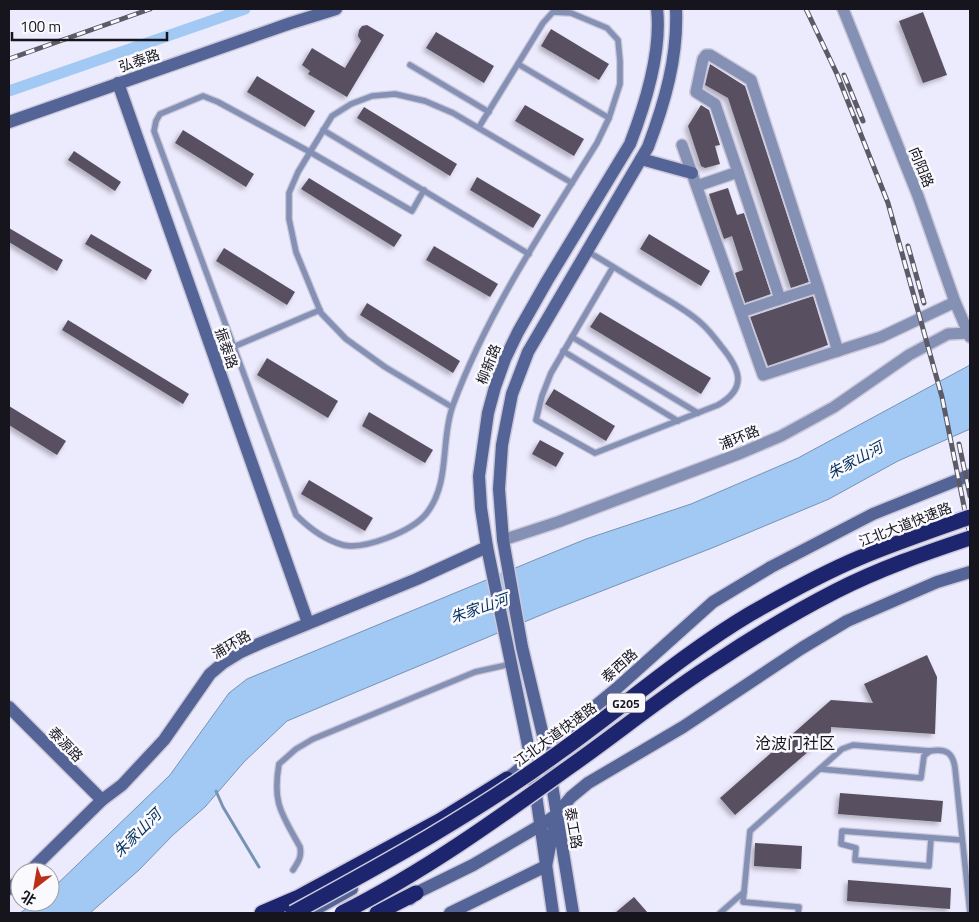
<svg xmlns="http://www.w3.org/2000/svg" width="979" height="922" font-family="'Titillium Web','Noto Sans SC',sans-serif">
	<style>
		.water { fill: #a1c9f4; stroke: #7793b4 }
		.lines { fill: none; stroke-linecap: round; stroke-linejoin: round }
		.stream { stroke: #7793b4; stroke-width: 3 }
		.canal { stroke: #a1c9f4; stroke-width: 11 }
		.building { fill: #594f61; filter: url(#shadow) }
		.lane-casing { stroke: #cac8d9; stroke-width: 8 }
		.street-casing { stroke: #cac8d9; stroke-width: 14 }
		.secondary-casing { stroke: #cac8d9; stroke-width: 15 }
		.highway-casing { stroke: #cac8d9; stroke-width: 18 }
		.lane { stroke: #8590b5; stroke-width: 5.5 }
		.street { stroke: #8590b5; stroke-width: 11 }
		.secondary { stroke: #556497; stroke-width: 12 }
		.highway { stroke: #1c256d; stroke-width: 15 }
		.rail-casing { stroke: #5b5a66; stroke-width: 5 }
		.rail { stroke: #faf9fe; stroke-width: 3; stroke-dasharray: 9; stroke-linecap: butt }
		.highway-bridge-casing { stroke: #cac8d9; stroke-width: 18; stroke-linecap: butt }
		.highway-bridge { stroke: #1c256d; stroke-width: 15 }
		.labels { text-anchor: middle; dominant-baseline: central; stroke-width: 5; stroke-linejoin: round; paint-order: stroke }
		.shield { fill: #faf9fe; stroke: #5a5960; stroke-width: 1 }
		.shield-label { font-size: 12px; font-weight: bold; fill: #16151d }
		.street-label { font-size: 14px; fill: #16151d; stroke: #faf9fe }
		.water-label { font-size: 15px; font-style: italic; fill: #00305c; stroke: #faf9fe }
		.quarter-label { font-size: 16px; fill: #16151d; stroke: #faf9fe }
	</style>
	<defs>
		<filter id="shadow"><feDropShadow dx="-3" dy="3" stdDeviation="2.5" flood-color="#0004"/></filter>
	</defs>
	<rect width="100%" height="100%" fill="#eceafd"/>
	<path class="water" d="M 970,365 L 970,429 L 898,461 L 829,499 L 712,548 L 553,610 L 287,721 L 244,762 L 205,807 L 173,835 L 139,870 L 90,913 L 20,913 L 36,902 L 50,902 L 50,891 L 170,775 L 229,693 L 247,679 L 537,559 L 586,539 L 691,504 L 798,458 Z"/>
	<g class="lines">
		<path class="stream" d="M 216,791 L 223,807 L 259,867"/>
		<path class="canal" d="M 9,91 L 245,9"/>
	</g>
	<g class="building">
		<path d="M 923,12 L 947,75 L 923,83 L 899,21 Z"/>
		<path d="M 367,25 L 384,35 L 347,97 L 308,74 L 310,71 L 302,65 L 312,48 L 345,68 L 361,41 L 358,36 L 359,30 L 362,26 Z"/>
		<path d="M 551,29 L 609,64 L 599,80 L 541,46 Z"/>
		<path d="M 436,32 L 494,66 L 484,83 L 426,48 Z"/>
		<path d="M 710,64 L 745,86 L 809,282 L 791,288 L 728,98 L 705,85 Z"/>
		<path d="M 257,76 L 315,111 L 305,127 L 247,92 Z"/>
		<path d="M 525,105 L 584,139 L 574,156 L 515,121 Z"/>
		<path d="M 701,105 L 709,110 L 720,145 L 715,146 L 720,164 L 705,168 L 701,166 L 688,126 Z"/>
		<path d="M 364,107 L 457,164 L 450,176 L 357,118 Z"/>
		<path d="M 183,130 L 254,174 L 246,187 L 175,143 Z"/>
		<path d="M 74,151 L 121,182 L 115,191 L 68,160 Z"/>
		<path d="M 477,177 L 541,215 L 533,228 L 470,190 Z"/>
		<path d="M 309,178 L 402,235 L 394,247 L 301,189 Z"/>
		<path d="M 728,188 L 737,215 L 744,213 L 771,294 L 745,303 L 735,273 L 743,270 L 732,236 L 724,239 L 709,194 Z"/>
		<path d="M 9,228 L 63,260 L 57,271 L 9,242 Z"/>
		<path d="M 91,234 L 152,270 L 146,280 L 85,244 Z"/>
		<path d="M 649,234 L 710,271 L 701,286 L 640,249 Z"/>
		<path d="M 434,246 L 498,284 L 490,297 L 426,260 Z"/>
		<path d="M 224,248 L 295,292 L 287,305 L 216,261 Z"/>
		<path d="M 813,296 L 828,345 L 768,366 L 750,317 Z"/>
		<path d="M 367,303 L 460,361 L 453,373 L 360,315 Z"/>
		<path d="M 600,312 L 711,378 L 701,394 L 590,327 Z"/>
		<path d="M 68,320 L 189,394 L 183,404 L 62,330 Z"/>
		<path d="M 267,358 L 338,401 L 328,418 L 257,375 Z"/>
		<path d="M 554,389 L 615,426 L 606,441 L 545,404 Z"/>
		<path d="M 9,406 L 66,441 L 57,455 L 9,425 Z"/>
		<path d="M 369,412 L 433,450 L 425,463 L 362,426 Z"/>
		<path d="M 540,440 L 564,453 L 556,467 L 532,454 Z"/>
		<path d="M 309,480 L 373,518 L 365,531 L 301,494 Z"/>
		<path d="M 927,655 L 937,677 L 935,734 L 831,727 L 831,732 L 735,815 L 720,798 L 831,700 L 873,703 L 864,684 Z"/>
		<path d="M 840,793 L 943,801 L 941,822 L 838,814 Z"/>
		<path d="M 755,843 L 802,846 L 801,869 L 754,866 Z"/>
		<path d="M 848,880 L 951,888 L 950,909 L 847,901 Z"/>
		<path d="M 634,897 L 648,913 L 615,913 Z"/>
	</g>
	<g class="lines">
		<g class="lane-casing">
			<g id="lane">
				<path d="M 518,64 L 609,118"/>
				<path d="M 410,65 L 489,112"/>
				<path d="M 323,130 L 529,254"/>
				<path d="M 424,190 L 412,211 L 310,152 L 218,102 L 203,96 L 160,114 L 156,121 L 154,131 L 296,515 C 309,528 325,540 343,545 C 365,550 412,531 426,514 C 451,483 440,440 453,405 C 488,311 544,228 597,143 L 609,118 L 620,84 L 620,61 L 618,40 L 607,28 L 571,13 L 553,12 L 543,23 L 479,127"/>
				<path d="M 587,251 C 609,264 631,278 653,291 C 669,301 687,310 701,323 C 709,330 715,338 721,346 C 740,369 748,388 718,405 L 595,453 L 536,420 L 542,396 L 551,373 L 613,267"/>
				<path d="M 572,337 L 698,413"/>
				<path d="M 233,347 L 320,310"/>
				<path d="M 563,351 L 678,421"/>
				<path d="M 452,407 L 385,367 L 346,339 L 321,313 L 296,252 L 289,219 L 289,193 L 298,172 L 332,116 L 351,104 L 372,96 L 395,94 L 425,101 L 453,113 L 572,183"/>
				<path d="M 820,769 L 921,778 L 924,756 L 930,751"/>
				<path d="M 931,838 L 929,866 L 855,860 L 856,848 L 841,844 L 842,831 L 961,840"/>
				<path d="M 293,870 C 298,862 302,857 300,847 C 282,814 272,804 279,764 L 296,749 L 313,739 L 475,672 L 511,664"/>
				<path d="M 720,913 L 744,892"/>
				<path d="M 798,913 L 799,907 L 743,902 L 750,831 L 842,749 L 853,745 L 930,751 C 946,748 953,753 955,768 L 970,913"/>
			</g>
		</g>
		<g class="street-casing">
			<g id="street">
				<path d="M 843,9 L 918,196 L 955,302 L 970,337"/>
				<path d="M 682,145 L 763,375 L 881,337 L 955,302"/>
				<path d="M 738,172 L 715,104 L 696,92 L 703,59 L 706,55 L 710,55 L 751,80 L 818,287"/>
				<path d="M 697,186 L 738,172 L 780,299 L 818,287 L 838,351"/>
				<path d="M 741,312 L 780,299"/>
				<path d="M 503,540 L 558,522 L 741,453 L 781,436 L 834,407 L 909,355 L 948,334 L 970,333"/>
			</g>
		</g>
		<g class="secondary-casing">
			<g id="secondary">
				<path d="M 118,83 L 308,623"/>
				<path d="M 9,122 L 291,23 L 336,9"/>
				<path d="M 641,159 L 692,173"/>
				<path d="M 9,707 L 102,800"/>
				<path d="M 501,784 L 616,689 L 713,602 L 771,567 L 873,514 L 970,475"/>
				<path d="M 29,872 L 102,800 L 122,785 L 164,740 L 210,674 L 223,663 L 241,652 L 261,643 L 417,579 L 487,547"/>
				<path d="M 9,889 L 20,880"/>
				<path d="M 410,899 L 416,893 L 473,865 L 541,825 L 556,815 L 571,797 L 588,783 L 683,727 L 802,648 L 847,621 L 937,582 L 970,572"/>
				<path d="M 309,913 L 352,889"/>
				<path d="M 450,913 L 546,866 L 555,821"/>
				<path d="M 553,913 L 531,760 L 487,547 L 481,508 L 479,476 L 488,413 L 495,387 L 505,359 L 518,332 L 547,281 L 630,144 C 645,105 662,52 657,9"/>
				<path d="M 573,913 L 546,748 L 522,647 L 503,540 L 499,489 L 502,445 L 512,394 L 528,352 L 648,147 C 665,102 678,57 676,9"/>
			</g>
		</g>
		<g class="highway-casing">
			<g id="highway">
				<path d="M 262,913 L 297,898 L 441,820 L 507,779"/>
				<path d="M 377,913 L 416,893"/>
			</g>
		</g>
		<use href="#lane" class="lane"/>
		<use href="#street" class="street"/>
		<use href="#secondary" class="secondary"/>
		<use href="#highway" class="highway"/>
		<g class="rail-casing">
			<g id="rail">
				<path d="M 806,9 L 837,74 L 888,203 L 942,397 L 970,536"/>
				<path d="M 9,59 L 150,9"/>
				<path d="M 844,75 L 863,121"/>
				<path d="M 908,246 L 924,303"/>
				<path d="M 959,444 L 970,496"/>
			</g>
		</g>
		<use href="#rail" class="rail"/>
		<g class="highway-bridge-casing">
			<g id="highway-bridge">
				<path d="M 293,913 C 385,863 476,813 561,751 C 624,706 683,654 750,614 C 785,594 821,574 859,558 C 895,543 933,530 970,517"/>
				<path d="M 342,913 C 422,873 496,820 568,768 C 618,733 665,694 716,662 C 755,636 795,612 836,591 C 879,569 925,553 970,538"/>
			</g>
		</g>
		<use href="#highway-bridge" class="highway-bridge"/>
	</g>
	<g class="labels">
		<rect class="shield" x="607" y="693.5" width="38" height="19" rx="4"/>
		<g class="shield-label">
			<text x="626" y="703">G205</text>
		</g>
		<g class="street-label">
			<text transform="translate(139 60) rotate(-19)">弘泰路</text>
			<text transform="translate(922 167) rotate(68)">向阳路</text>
			<text transform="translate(227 348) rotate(71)">振泰路</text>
			<text transform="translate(488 364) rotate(-69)">柳新路</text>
			<text transform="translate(739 437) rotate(-22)">浦环路</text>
			<text transform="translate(905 524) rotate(-21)">江北大道快速路</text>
			<text transform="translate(231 644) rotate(-30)">浦环路</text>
			<text transform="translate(619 665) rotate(-42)">泰西路</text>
			<text transform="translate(555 734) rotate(-36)">江北大道快速路</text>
			<text transform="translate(66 744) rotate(46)">泰源路</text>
			<text transform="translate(574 828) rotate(80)">泰工路</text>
		</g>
		<g class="water-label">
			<text transform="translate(855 460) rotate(-28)">朱家山河</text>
			<text transform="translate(479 608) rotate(-19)">朱家山河</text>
			<text transform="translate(137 833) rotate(-45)">朱家山河</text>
		</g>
		<g class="quarter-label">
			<text x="795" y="743">沧波门社区</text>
		</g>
	</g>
	<rect width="979" height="922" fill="none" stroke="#16151d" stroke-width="20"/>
	<g transform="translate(35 887) rotate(211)"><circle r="24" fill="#faf9fe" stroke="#9f9ea4"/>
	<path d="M0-4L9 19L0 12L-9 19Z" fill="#bb2f18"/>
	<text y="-8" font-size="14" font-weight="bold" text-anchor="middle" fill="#16151d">北</text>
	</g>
	<path d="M12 32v8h155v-8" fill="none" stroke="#16151d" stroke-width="2.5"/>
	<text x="20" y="32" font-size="15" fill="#16151d" stroke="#faf9fe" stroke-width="4" paint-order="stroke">100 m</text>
</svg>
